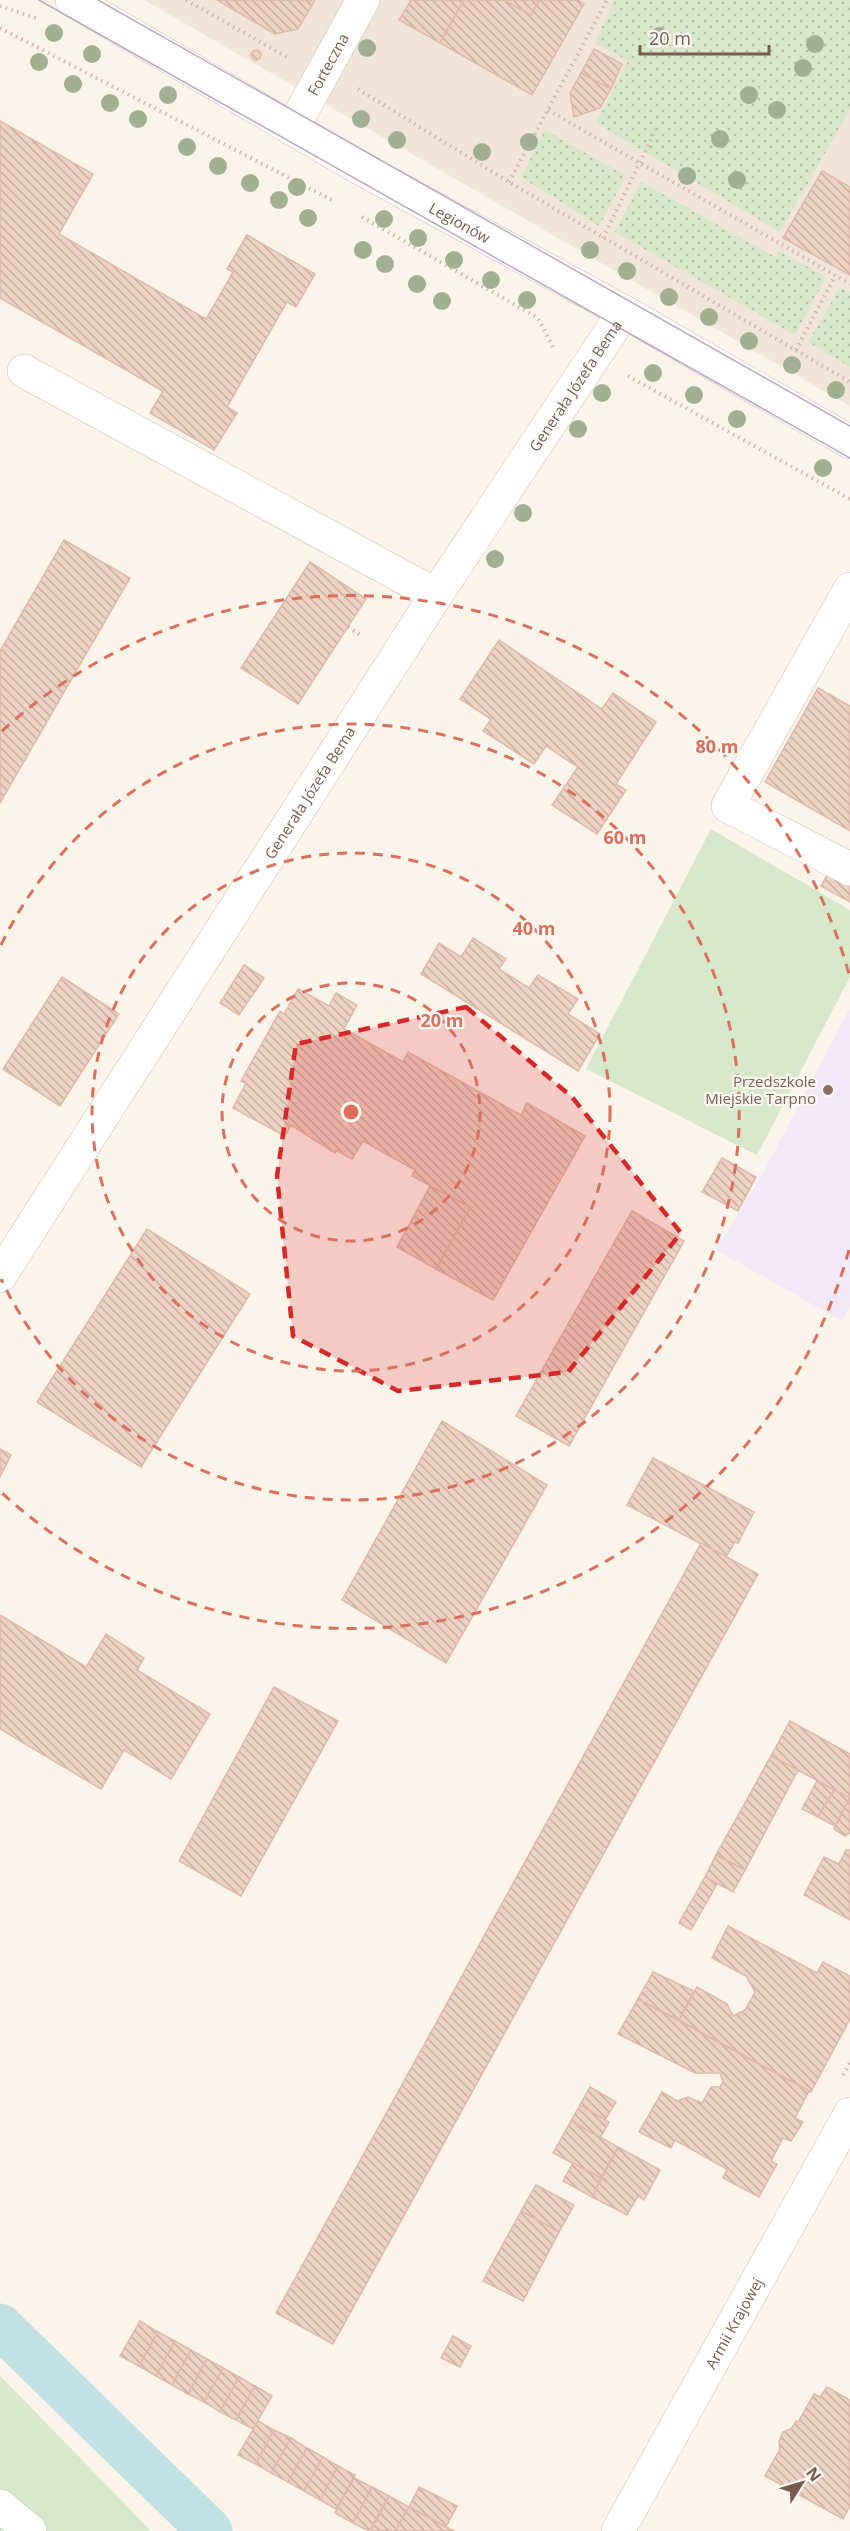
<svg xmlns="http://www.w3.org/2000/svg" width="850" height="2531" font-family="'Open Sans',sans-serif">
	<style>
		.residential { fill: #f2e6da }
		.education { fill: #f1e8f8 }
		.grass { fill: url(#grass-dots) }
		.garden { fill: #d8e8ca }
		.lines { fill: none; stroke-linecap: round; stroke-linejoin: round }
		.canal { stroke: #c1e1e4; stroke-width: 45 }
		.building { fill: url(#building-back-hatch); stroke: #e0b9a7; stroke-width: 1.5 }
		.minor-casing { stroke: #cdbcb2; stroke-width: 34 }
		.path { stroke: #d4b6a8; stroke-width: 4; stroke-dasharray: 1.5 4.5; stroke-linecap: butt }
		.minor { stroke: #fff; stroke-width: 33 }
		.tram { stroke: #b6a9c5; stroke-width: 1.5 }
		.tree { fill: #a2b092 }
		.marked { fill: #d62828; fill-opacity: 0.2; stroke: #d62828; stroke-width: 4.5; stroke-dasharray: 12 8; stroke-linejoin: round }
		.ring { fill: none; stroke: #da6f5b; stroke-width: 3; stroke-dasharray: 10 8 }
		.education-dot { fill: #8d6e63; stroke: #fef8f2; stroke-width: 2 }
		.labels { text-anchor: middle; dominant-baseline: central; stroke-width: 4.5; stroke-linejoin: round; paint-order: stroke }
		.street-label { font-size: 15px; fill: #755b50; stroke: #fef8f2 }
		.education-label { font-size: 15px; fill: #785e54; stroke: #fef8f2; text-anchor: end }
		.centre { fill: #da6f5b; stroke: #fef8f2; stroke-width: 3 }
		.ring-label { font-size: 18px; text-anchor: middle; font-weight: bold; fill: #da6f5b; stroke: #fef8f2; stroke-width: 4.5; stroke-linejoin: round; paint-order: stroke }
	</style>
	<defs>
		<pattern id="grass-dots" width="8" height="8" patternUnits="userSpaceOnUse" patternTransform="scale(1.5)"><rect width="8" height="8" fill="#d8e8ca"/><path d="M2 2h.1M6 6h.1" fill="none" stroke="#b4bfa6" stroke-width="1.8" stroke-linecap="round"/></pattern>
		<pattern id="building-back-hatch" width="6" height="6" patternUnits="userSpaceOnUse" patternTransform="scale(1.5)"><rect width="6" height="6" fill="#eed3c5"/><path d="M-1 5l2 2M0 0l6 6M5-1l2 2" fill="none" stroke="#c5aea2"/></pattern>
	</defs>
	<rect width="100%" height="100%" fill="#fbf4eb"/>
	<path class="residential" d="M 144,0 L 850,0 L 850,406 L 224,46 Z"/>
	<path class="education" d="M 850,1008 L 850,1307 L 842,1321 L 716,1250 L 763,1173 Z"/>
	<g class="grass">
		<path d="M 614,0 L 850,0 L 850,109 L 780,232 L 596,123 L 628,61 L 595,43 Z"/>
		<path d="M 545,130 L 626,176 L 599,226 L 521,177 Z"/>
		<path d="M 641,182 L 775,257 L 779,251 L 826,277 L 795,335 L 615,232 Z"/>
		<path d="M 840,287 L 850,292 L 850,367 L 808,342 Z"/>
	</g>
	<g class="garden">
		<path d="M 711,829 L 850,910 L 850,977 L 757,1155 L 586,1069 Z"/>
		<path d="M 0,2376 L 21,2397 L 151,2531 L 0,2531 Z"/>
	</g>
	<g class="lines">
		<path class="canal" d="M 0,2326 L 210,2531"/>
	</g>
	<g class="building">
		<path d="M 217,0 L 315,0 L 298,29 L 275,34 Z"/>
		<path d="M 411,0 L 464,0 L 440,43 L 399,20 Z"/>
		<path d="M 464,0 L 504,0 L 531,15 L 539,0 L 578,0 L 584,4 L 532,95 L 440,43 Z"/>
		<path d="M 504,0 L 539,0 L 531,15 Z"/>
		<path d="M 594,49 L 622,64 L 611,89 L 581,73 Z"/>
		<circle cx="256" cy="55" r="5"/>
		<path d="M 581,73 L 611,89 L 600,108 L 574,117 L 570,93 Z"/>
		<path d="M 0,121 L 93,174 L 59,234 L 206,319 L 233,272 L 227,269 L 247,235 L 315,274 L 296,307 L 287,302 L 227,407 L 237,413 L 214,450 L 150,413 L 163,391 L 0,298 Z"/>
		<path d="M 822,171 L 850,187 L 850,275 L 783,238 Z"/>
		<path d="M 64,540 L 130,578 L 0,803 L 0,651 Z"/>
		<path d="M 310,562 L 366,599 L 298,704 L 241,668 Z"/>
		<path d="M 499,640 L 602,709 L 613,693 L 656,722 L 616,784 L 626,790 L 597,834 L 552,805 L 578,767 L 546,746 L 534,764 L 483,731 L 491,719 L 460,699 Z"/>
		<path d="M 818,688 L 850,706 L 850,831 L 765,782 Z"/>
		<path d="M 832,867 L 850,877 L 850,902 L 821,886 Z"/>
		<path d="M 473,938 L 506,959 L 499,969 L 529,988 L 538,975 L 578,999 L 568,1014 L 600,1034 L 578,1071 L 421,974 L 439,943 L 461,957 Z"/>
		<path d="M 244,965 L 264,978 L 239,1015 L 220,1003 Z"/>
		<path d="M 62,977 L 119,1014 L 60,1106 L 3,1069 Z"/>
		<path d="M 298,989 L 329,1006 L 336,993 L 357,1005 L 344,1029 L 403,1062 L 408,1052 L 521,1115 L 527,1103 L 585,1136 L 493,1300 L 436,1269 L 470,1207 L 412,1176 L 415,1170 L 363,1141 L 352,1159 L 336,1150 L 335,1153 L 291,1125 L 285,1136 L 233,1108 L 246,1083 L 241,1081 L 280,1011 L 284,1014 Z"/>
		<path d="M 722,1158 L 756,1177 L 738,1211 L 702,1192 Z"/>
		<path d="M 430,1186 L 470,1207 L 436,1269 L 397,1247 Z"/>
		<path d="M 632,1211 L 684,1241 L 569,1446 L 516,1416 Z"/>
		<path d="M 147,1229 L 250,1294 L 141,1467 L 37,1402 Z"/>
		<path d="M 442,1421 L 547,1485 L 446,1663 L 342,1600 Z"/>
		<path d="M 0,1449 L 11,1455 L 0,1477 Z"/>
		<path d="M 653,1458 L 754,1512 L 738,1543 L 735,1542 L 726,1557 L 627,1505 Z"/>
		<path d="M 701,1543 L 758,1574 L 333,2344 L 276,2313 Z"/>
		<path d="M 0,1615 L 86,1667 L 106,1634 L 144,1658 L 137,1670 L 210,1714 L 171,1779 L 124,1750 L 101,1789 L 0,1729 Z"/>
		<path d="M 274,1687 L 338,1721 L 241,1896 L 179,1861 Z"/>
		<path d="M 790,1721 L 850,1754 L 850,1798 L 771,1756 Z"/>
		<path d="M 771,1756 L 798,1770 L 745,1870 L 716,1855 Z"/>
		<path d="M 817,1781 L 834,1790 L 818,1817 L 802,1809 Z"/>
		<path d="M 834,1790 L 850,1798 L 835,1826 L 818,1817 Z"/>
		<path d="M 850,1798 L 850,1833 L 845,1836 L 834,1829 Z"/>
		<path d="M 846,1850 L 850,1850 L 850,1920 L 804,1895 L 824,1857 L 839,1864 Z"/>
		<path d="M 716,1855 L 745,1870 L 733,1892 L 705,1877 Z"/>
		<path d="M 705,1877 L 717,1884 L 691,1930 L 679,1923 Z"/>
		<path d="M 728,1926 L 817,1973 L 823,1962 L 850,1976 L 850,2019 L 811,2092 L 679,2020 L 697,1987 L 727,2004 L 733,2016 L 745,2010 L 755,1992 L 746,1976 L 712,1958 Z"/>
		<path d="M 653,1972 L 694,1991 L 679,2020 L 638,1999 Z"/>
		<path d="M 638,1999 L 809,2091 L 795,2118 L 803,2122 L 791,2141 L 783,2138 L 771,2161 L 777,2164 L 759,2197 L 723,2178 L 727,2169 L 675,2140 L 671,2148 L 639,2132 L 662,2092 L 677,2101 L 688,2097 L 702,2103 L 711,2087 L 720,2087 L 723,2082 L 720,2073 L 695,2073 L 618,2034 Z"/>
		<path d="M 590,2087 L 616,2102 L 605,2120 L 580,2105 Z"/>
		<path d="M 580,2105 L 609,2122 L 600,2138 L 571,2121 Z"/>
		<path d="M 571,2121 L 618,2147 L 601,2178 L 553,2153 Z"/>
		<path d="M 618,2147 L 660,2170 L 644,2200 L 638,2196 L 627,2215 L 592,2197 Z"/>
		<path d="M 573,2163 L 601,2178 L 592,2197 L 563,2181 Z"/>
		<path d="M 536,2185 L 574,2205 L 559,2232 L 521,2211 Z"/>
		<path d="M 521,2211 L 559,2232 L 523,2301 L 483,2281 Z"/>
		<path d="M 140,2321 L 158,2332 L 139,2366 L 120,2356 Z"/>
		<path d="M 158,2332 L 175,2341 L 156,2376 L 139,2366 Z"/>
		<path d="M 453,2336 L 471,2346 L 460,2367 L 441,2358 Z"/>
		<path d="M 175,2341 L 191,2350 L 172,2385 L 156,2376 Z"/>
		<path d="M 191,2350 L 207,2359 L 188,2394 L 172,2385 Z"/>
		<path d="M 207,2359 L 223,2368 L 204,2402 L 188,2394 Z"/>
		<path d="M 223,2368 L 239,2377 L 220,2412 L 204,2402 Z"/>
		<path d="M 239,2377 L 255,2386 L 236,2420 L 220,2412 Z"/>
		<path d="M 255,2386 L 272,2396 L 253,2429 L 236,2420 Z"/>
		<path d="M 827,2387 L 850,2400 L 850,2506 L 843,2519 L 765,2476 L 780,2449 L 779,2441 L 783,2432 L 792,2428 L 796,2421 L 798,2422 L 814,2394 L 820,2397 Z"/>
		<path d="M 258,2421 L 274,2430 L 256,2464 L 238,2455 Z"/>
		<path d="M 274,2430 L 291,2438 L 271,2473 L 256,2464 Z"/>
		<path d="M 291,2438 L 307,2448 L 288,2482 L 271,2473 Z"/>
		<path d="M 307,2448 L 323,2457 L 304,2491 L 288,2482 Z"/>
		<path d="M 323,2457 L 338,2466 L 320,2500 L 304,2491 Z"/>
		<path d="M 338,2466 L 355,2475 L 336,2509 L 320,2500 Z"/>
		<path d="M 354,2478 L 372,2487 L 353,2523 L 335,2513 Z"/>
		<path d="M 372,2487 L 389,2496 L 369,2531 L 353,2523 Z"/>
		<path d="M 419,2487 L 457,2506 L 446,2527 L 409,2507 Z"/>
		<path d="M 389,2496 L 409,2507 L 395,2531 L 371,2531 Z"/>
		<path d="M 409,2507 L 446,2527 L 454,2531 L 395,2531 Z"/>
	</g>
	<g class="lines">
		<g class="minor-casing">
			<g id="minor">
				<path id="s1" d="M 72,0 L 360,168 L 624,312 L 850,442"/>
				<path id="s2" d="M 292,129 L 363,0"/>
				<path d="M 24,371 L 436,595"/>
				<path d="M 850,589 L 728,806 L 850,869"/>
				<path id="s3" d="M 0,1276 L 436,595 L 624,312"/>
				<path d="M 0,2506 L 30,2531"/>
				<path id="s4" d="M 618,2531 L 850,2114"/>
			</g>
		</g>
		<g class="path">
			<path d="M 186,0 L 287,57"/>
			<path d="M 0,6 L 36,18"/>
			<path d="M 0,28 L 332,200"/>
			<path d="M 358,89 L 509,182 L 850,382"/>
			<path d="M 548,110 L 850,284"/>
			<path d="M 509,182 L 607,0"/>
			<path d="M 362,217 L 538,318 L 553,347"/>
			<path d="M 603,238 L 656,129"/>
			<path d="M 796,350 L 835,276"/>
			<path d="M 628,376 L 850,499"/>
			<path d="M 348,627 L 362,636"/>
			<path d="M 843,2075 L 850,2063"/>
		</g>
		<use href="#minor" class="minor"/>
		<g class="tram">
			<path d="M 39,0 L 850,458"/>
			<path d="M 98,0 L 850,426"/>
		</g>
	</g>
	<g class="tree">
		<circle cx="54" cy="33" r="9"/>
		<circle cx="659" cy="36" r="9"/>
		<circle cx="815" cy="44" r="9"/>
		<circle cx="367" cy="48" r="9"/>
		<circle cx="92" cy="54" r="9"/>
		<circle cx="39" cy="62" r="9"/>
		<circle cx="803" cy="68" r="9"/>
		<circle cx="73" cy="84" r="9"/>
		<circle cx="168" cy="95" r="9"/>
		<circle cx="749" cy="95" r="9"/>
		<circle cx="110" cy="103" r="9"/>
		<circle cx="777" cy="110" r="9"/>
		<circle cx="138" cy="119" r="9"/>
		<circle cx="361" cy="119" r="9"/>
		<circle cx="720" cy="139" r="9"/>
		<circle cx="397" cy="140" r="9"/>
		<circle cx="529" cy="142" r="9"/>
		<circle cx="187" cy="147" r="9"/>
		<circle cx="482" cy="152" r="9"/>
		<circle cx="218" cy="166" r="9"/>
		<circle cx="687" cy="176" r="9"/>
		<circle cx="737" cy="180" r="9"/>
		<circle cx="250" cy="183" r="9"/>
		<circle cx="297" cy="187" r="9"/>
		<circle cx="279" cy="200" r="9"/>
		<circle cx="308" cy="218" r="9"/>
		<circle cx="384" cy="219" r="9"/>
		<circle cx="418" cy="238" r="9"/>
		<circle cx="363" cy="250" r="9"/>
		<circle cx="590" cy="250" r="9"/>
		<circle cx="454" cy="260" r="9"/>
		<circle cx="385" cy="264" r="9"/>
		<circle cx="627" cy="271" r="9"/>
		<circle cx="491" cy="280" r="9"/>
		<circle cx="417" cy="284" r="9"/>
		<circle cx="669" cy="297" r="9"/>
		<circle cx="527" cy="300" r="9"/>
		<circle cx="442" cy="301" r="9"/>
		<circle cx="709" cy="317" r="9"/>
		<circle cx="749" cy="341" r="9"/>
		<circle cx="792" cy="365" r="9"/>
		<circle cx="653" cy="373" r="9"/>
		<circle cx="836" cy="390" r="9"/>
		<circle cx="602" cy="393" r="9"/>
		<circle cx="694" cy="395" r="9"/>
		<circle cx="737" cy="419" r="9"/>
		<circle cx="578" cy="429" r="9"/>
		<circle cx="823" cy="468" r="9"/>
		<circle cx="523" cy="513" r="9"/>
		<circle cx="495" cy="559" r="9"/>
	</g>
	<path class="marked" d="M 466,1007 L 572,1097 L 681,1233 L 568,1372 L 398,1391 L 293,1336 L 277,1176 L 296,1044 Z"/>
	<g class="ring">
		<circle cx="351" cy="1112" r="129"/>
		<circle cx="351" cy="1112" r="259"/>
		<path d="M1 945A388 388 0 1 1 1 1279"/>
		<path d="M849 1250A517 517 0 0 1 2 1493M2 731A517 517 0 0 1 849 974"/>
	</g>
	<circle class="education-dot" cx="828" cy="1090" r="6"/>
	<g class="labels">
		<g class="street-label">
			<text stroke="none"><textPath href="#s2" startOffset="74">Forteczna</textPath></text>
			<text stroke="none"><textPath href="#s1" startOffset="447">Legionów</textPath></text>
			<text stroke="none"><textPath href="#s3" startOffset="1060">Generała Józefa Bema</textPath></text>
			<text stroke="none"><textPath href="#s3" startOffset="574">Generała Józefa Bema</textPath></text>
			<text stroke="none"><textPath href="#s4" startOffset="238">Armii Krajowej</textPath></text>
		</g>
		<g class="education-label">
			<text x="816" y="1081">Przedszkole<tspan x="816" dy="17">Miejskie Tarpno</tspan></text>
		</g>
	</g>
	<circle cx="351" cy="1112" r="9" class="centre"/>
	<g class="ring-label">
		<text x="717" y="753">80 m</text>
		<text x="625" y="844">60 m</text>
		<text x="534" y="935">40 m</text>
		<text x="442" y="1027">20 m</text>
	</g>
	<g transform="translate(802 2483) rotate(53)" stroke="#fef8f2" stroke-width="4.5" paint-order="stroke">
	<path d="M0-4.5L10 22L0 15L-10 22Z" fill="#755b50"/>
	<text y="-9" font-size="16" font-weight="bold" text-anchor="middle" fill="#755b50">N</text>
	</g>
	<path d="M640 45v9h129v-9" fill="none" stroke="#755b50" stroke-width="3"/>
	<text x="649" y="45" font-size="18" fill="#755b50" stroke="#fef8f2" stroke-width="4.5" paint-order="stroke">20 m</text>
</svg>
